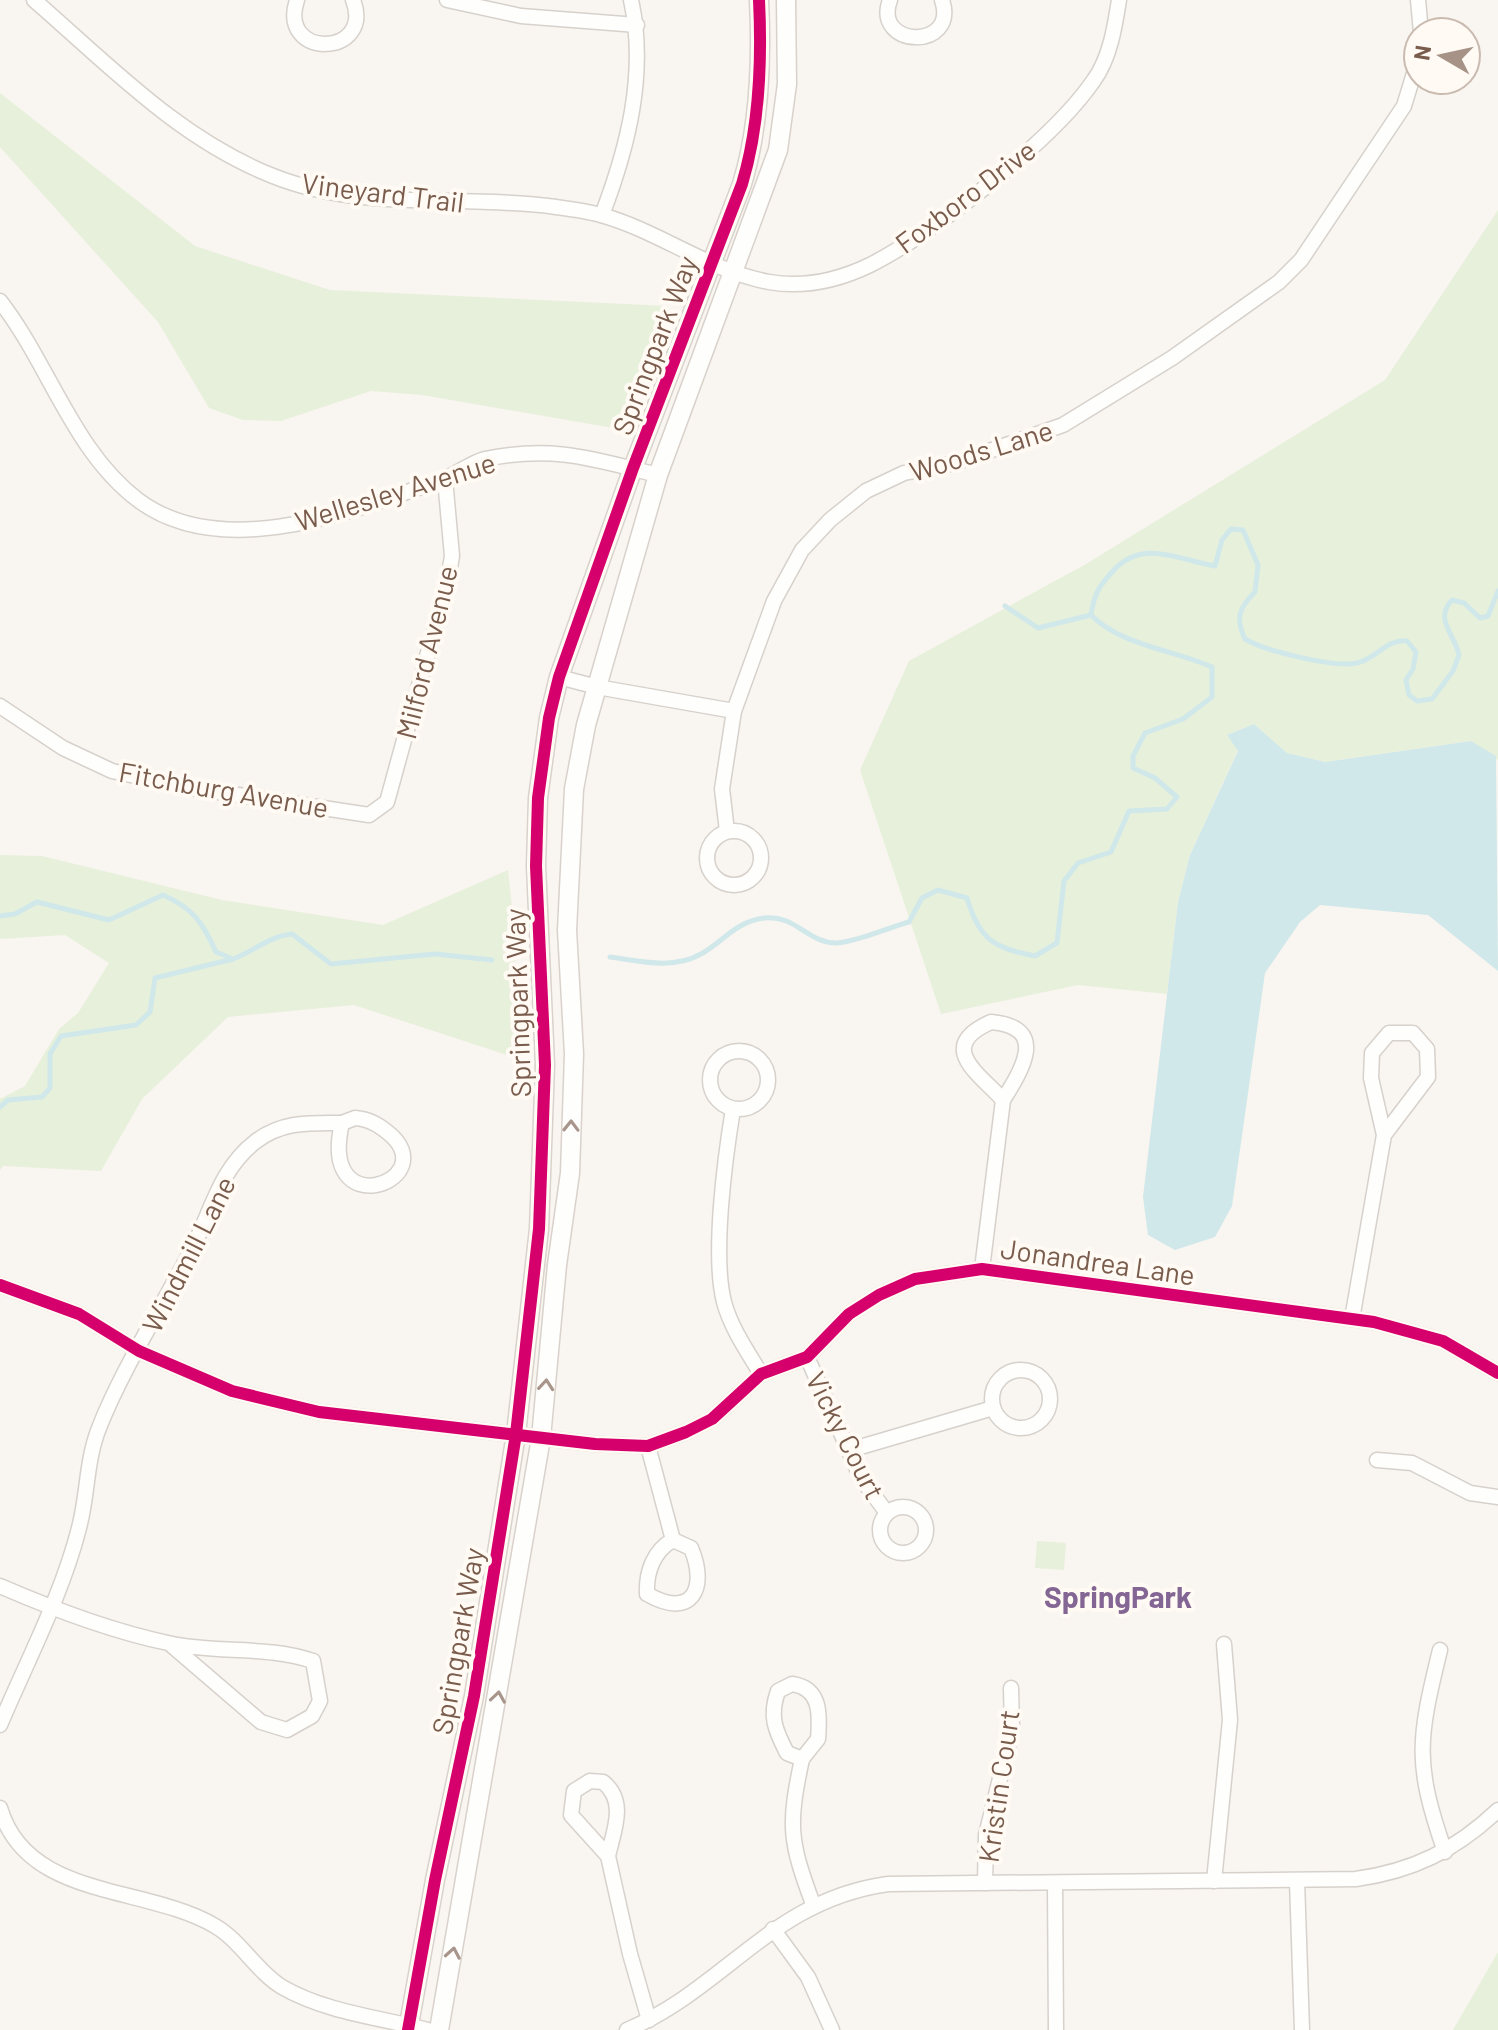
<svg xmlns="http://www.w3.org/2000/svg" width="1498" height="2030" font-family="Barlow,sans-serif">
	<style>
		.green { fill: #e7f0db }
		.water { fill: #d0e8ea }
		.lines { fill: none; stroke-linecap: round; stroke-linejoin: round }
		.stream { stroke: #d0e8ea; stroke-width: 5 }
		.street-casing { stroke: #d7d1cb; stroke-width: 17 }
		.secondary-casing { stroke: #d9d2cb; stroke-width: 21 }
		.street { stroke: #fefefd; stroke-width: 14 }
		.secondary { stroke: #fefefd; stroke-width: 18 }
		.cycleway-casing { stroke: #fffaf3; stroke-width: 17 }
		.cycleway { stroke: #d6006c; stroke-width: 12 }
		.oneway { stroke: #a8958b }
		.labels { text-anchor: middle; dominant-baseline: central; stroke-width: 8; stroke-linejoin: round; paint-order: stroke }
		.street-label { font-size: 28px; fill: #7a5c4d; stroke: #fffaf3 }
		.neighbourhood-label { font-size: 30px; font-weight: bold; fill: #846695; stroke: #fffaf3 }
	</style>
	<rect width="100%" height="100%" fill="#f9f5f0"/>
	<g class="green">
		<path d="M 0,93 L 195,246 L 330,290 L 668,306 L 625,430 L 422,395 L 371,391 L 281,421 L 243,420 L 209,408 L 158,322 L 0,147 Z"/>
		<path d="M 1498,210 L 1498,760 L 1471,741 L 1325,762 L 1287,753 L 1254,724 L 1227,735 L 1238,750 L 1190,855 L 1178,902 L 1167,994 L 1078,985 L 941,1014 L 860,770 L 909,661 L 1086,564 L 1385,380 Z"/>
		<path d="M 0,855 L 42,856 L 222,900 L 383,925 L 508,870 L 514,926 L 519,1059 L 354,1005 L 228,1017 L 142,1099 L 101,1171 L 3,1166 L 0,1170 L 0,1099 L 25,1086 L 59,1029 L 78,1013 L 109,963 L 65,935 L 0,939 Z"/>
		<path d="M 1037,1541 L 1066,1543 L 1064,1570 L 1035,1568 Z"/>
		<path d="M 1498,1952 L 1498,2030 L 1453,2030 Z"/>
	</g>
	<path class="water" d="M 1254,724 L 1287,753 L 1325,762 L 1471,741 L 1496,756 L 1498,971 L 1428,915 L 1320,905 L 1300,922 L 1265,973 L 1232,1206 L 1215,1237 L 1175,1250 L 1148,1235 L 1143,1197 L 1178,902 L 1190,855 L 1238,751 L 1227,735 Z"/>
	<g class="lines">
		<g class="stream">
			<path d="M 1005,606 L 1038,628 L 1091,615"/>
			<path d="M 0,916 L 15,914 L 37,902 L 109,920 L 163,895 C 193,908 203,923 216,952 L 233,959 C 254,951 270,936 292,934 L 331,964 L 435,954 L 492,960"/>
			<path d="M 610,957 C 639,961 673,970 701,954 C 724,941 735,922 764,918 C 795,914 809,944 837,943 C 860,941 887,928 909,922 L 922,898 L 938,890 L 967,898 C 979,939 993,948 1035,956 L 1057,943 L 1064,881 L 1078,863 L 1111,852 L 1129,811 L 1167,809 L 1177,797 L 1155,778 L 1133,768 L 1133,756 L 1145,733 L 1183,719 L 1212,697 L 1212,667 C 1174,650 1120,645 1091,615 C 1094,594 1099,586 1113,571 C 1143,538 1178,560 1215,566 L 1222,540 L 1231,529 L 1243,530 L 1258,565 L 1255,592 C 1239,608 1235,618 1245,639 C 1265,651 1335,668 1357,663 C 1377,659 1385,639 1407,641 L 1416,652 L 1413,669 L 1406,680 L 1409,695 L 1417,701 L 1432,699 L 1453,671 L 1459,655 C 1454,633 1434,619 1452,600 L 1464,603 L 1480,618 L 1488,616 L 1498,591"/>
			<path d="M 0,1107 L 8,1100 L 42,1097 L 50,1088 L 50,1054 L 61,1036 L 136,1025 L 150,1012 L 155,978 L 233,959"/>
		</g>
		<g class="street-casing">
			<g id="street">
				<path d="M 34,0 C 109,65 179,139 273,176 C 362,212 463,194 556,207 C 571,209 587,211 601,215 C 659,231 709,271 769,282 C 804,288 839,280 870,265 C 934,233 1054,139 1094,80 C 1110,58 1115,26 1119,0"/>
				<path d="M 297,0 C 277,60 375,57 353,0"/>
				<path d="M 447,0 L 521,16 L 637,25"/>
				<path d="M 890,0 C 872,48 959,51 942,0"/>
				<path d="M 1418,0 L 1421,32"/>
				<path d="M 602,215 C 628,147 647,73 631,0"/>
				<path d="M 0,301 C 49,364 73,451 138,500 C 222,563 353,511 441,480 C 456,475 470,463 485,459 C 554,445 593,459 658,475"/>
				<path d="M 559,677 L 597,687 L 734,711"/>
				<path d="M 0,706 L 63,748 L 112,771 L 186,787 L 369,815 L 387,802 L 448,580 L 452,556 L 445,479"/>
				<circle cx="734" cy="858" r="27"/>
				<path d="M 727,831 L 722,789 L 734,711 L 774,601 L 802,550 L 830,520 L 866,491 L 904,473 L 955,463 L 1063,425 L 1172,358 L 1279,282 L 1301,260 L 1404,106 L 1418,60"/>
				<path d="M 991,1022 C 1049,1027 1022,1070 1003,1100 C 981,1075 934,1047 991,1022 Z"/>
				<circle cx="739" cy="1080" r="29"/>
				<path d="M 733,1109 C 725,1158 712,1255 724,1302 C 731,1328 747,1351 761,1374"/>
				<path d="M 355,1118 C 370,1119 381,1126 393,1137 C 438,1183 318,1224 342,1123 Z"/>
				<path d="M 982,1269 L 1003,1100"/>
				<path d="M 0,1285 L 79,1314 L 139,1351 L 232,1391 L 319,1412 L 595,1444 L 648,1446 L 686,1432 L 712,1419 L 761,1374 L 807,1357 L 849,1314 L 879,1295 L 915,1279 L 982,1269 L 1374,1322 L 1443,1341 L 1498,1373"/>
				<path d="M 1352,1319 L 1384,1135 L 1371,1078 L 1372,1053 L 1389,1033 L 1413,1033 L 1427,1049 L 1428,1077 L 1384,1135"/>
				<path d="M 807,1357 L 861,1478 L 887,1513"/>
				<circle cx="1021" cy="1399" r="29"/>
				<path d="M 648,1446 L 673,1540 L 691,1548 C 708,1588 692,1620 647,1594 C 646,1573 653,1551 673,1540"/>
				<path d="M 850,1450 L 993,1408"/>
				<path d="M 1377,1460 L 1412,1463 L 1470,1493 L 1498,1497"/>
				<circle cx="903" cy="1530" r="23"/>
				<path d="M 0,1586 C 53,1609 111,1631 168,1643 C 216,1654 265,1645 313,1661 L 320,1701 L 312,1716 L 287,1730 L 261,1722 L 170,1644"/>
				<path d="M 1440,1650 C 1418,1740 1414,1763 1445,1852"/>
				<path d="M 792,1684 C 821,1688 820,1714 818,1739 L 802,1759 L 787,1753 C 775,1730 769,1716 778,1691 Z"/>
				<path d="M 0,1725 C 27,1661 62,1595 79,1528 C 88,1494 86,1461 99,1428 C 123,1367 164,1304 194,1245 C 212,1209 221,1168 255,1142 C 282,1121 310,1123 342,1123"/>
				<path d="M 802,1759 C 788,1825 789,1840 813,1904"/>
				<path d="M 0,1808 C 27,1900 146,1885 215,1926 C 241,1941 257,1972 282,1987 C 325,2012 381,2018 428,2030"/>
				<path d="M 608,1856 C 614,1830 627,1801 603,1782 L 590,1781 L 574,1791 L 571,1815 L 608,1856 L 630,1954 L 649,2020"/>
				<path d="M 1214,1881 L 1230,1720 L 1224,1644"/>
				<path d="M 1297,1881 L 1302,2030"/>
				<path d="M 985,1883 L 986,1835 L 1012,1730 L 1011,1688"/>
				<path d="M 1055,1883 L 1056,2030"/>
				<path d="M 773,1929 L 808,1977 L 832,2030"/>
				<path d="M 627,2030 C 727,1987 772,1900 888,1884 L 1356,1879 C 1413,1871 1456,1850 1498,1810"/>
			</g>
		</g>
		<g class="secondary-casing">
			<g id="secondary">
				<path d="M 408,2030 L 435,1880 L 474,1696 L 516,1434 L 539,1229 L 545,1065 L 536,866 L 538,798 L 549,718 L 559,677 L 633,468 L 742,184 C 760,125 762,61 759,0"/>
				<path d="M 439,2030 L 541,1438 L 557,1265 L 570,1173 L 574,1054 L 567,930 L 574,789 L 586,725 L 658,475 L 778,150 L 787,84 L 786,0"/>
			</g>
		</g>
		<use href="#street" class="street"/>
		<use href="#secondary" class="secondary"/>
		<g class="cycleway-casing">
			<g id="cycleway">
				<path d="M 0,1285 L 79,1314 L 139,1351 L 232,1391 L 319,1412 L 595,1444 L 648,1446 L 686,1432 L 712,1419 L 761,1374 L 807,1357 L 849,1314 L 879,1295 L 915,1279 L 982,1269 L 1374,1322 L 1443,1341 L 1498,1373"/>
				<path d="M 408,2030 L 435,1880 L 474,1696 L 516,1434 L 539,1229 L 545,1065 L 536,866 L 538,798 L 549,718 L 559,677 L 633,468 L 742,184 C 760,125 762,61 759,0"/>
			</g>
		</g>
		<use href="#cycleway" class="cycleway"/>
	</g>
	<defs><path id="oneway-chevron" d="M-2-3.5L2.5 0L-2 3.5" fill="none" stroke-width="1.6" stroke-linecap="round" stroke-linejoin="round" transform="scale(2)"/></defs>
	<g class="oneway">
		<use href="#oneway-chevron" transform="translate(571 1126) rotate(-89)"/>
		<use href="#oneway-chevron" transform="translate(546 1385) rotate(-85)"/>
		<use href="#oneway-chevron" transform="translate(498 1697) rotate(-81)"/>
		<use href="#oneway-chevron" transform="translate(453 1953) rotate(-80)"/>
	</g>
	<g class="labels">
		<g class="street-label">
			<text transform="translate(383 192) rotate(7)">Vineyard Trail</text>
			<text transform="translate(965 196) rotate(-37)">Foxboro Drive</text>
			<text transform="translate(654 345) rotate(-69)">Springpark Way</text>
			<text transform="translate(981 450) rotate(-17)">Woods Lane</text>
			<text transform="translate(395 491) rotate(-17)">Wellesley Avenue</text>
			<text transform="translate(426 652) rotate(-76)">Milford Avenue</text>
			<text transform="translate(224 789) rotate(10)">Fitchburg Avenue</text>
			<text transform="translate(517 1003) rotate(-92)">Springpark Way</text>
			<text transform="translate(188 1254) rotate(-63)">Windmill Lane</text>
			<text transform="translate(1098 1261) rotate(8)">Jonandrea Lane</text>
			<text transform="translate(846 1435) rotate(63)">Vicky Court</text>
			<text transform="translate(457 1641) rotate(-80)">Springpark Way</text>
			<text transform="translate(998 1786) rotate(-82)">Kristin Court</text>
		</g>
		<g class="neighbourhood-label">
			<text x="1118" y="1596">SpringPark</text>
		</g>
	</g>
	<g transform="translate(1442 56) rotate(279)"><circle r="38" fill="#fffaf3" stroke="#cabbb1" stroke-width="2"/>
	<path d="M0-6L14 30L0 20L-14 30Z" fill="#a69286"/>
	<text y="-12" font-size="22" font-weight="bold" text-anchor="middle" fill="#7a5c4d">N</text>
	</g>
</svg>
